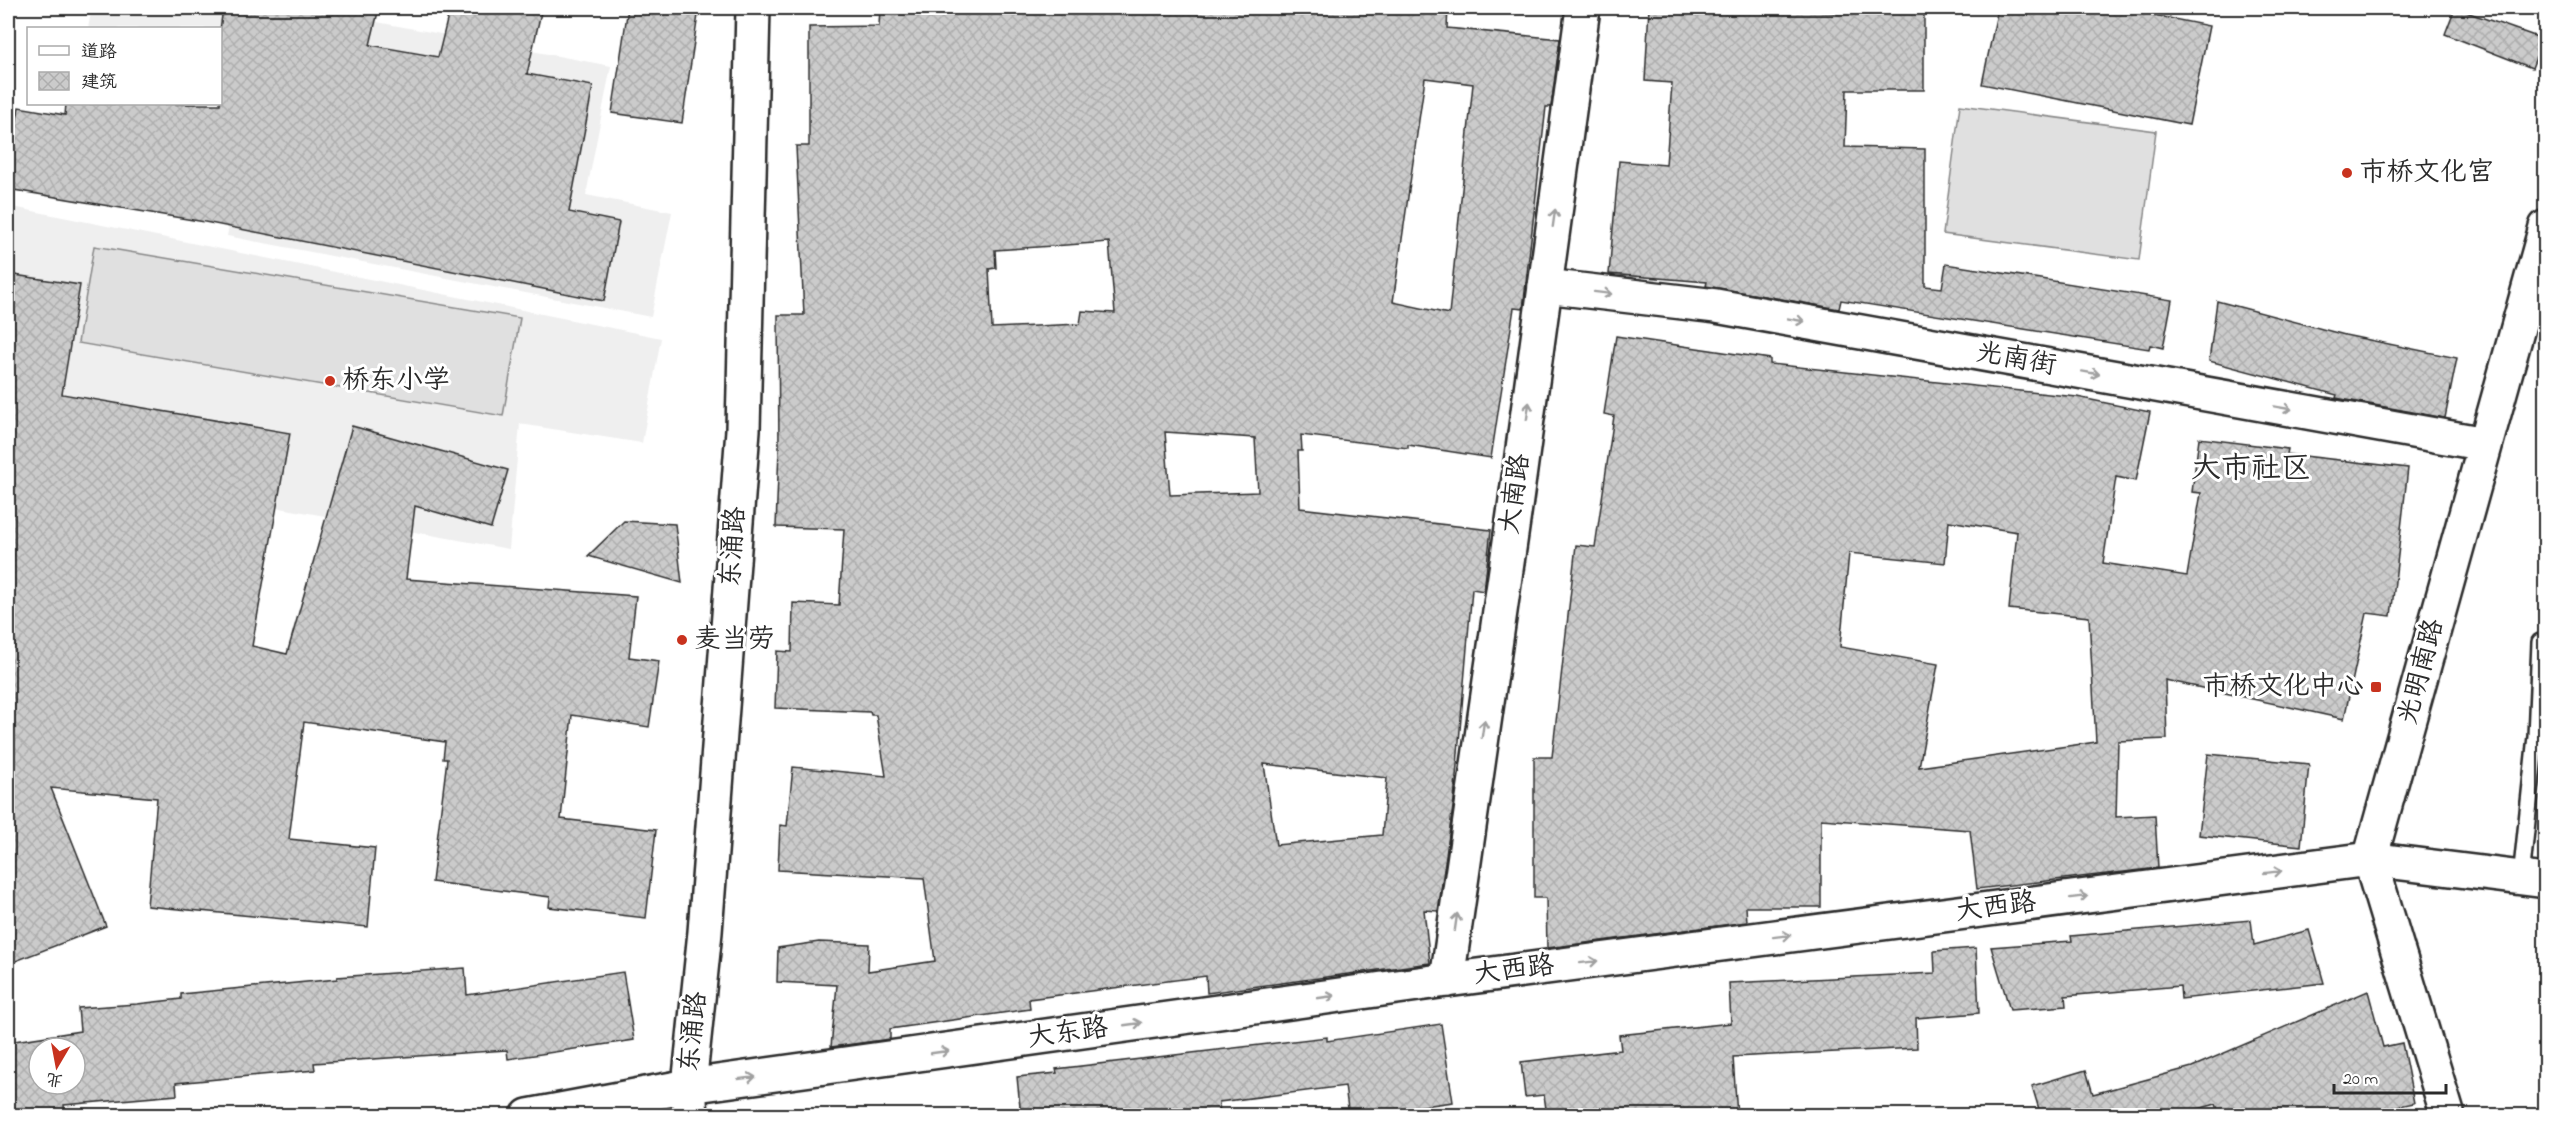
<svg xmlns="http://www.w3.org/2000/svg" width="2553" height="1123" font-family="'Indie Flower','LXGW WenKai TC',sans-serif">
	<style>
		.built { fill: #efefef }
		.pitch { fill: #e0e0e0; stroke: #868686; stroke-width: 1.5 }
		.building { fill: url(#building-cross-hatch); stroke: #2b2b2b; stroke-width: 1.5; fill-rule: evenodd }
		.lines { fill: none; stroke-linecap: round; stroke-linejoin: round }
		.service-casing { stroke: #2b2b2b; stroke-width: 20 }
		.tertiary-casing { stroke: #2b2b2b; stroke-width: 38 }
		.primary-casing { stroke: #2b2b2b; stroke-width: 38 }
		.service { stroke: #fff; stroke-width: 15 }
		.tertiary { stroke: #fff; stroke-width: 33 }
		.primary { stroke: #fff; stroke-width: 33 }
		.oneway { stroke: #a0a0a0 }
		.poi-dot { fill: #c8321e; stroke: #fff; stroke-width: 2 }
		.labels { text-anchor: middle; dominant-baseline: central; stroke-width: 6; stroke-linejoin: round; paint-order: stroke }
		.poi-label { font-size: 27px; fill: #2b2b2b; stroke: #fff; text-anchor: start }
		.street-label { font-size: 27px; fill: #2b2b2b; stroke: #fff }
		.quarter-label { font-size: 30px; fill: #2b2b2b; stroke: #fff }
	</style>
	<defs>
		<pattern id="building-cross-hatch" width="8" height="8" patternUnits="userSpaceOnUse" patternTransform="scale(1.5)"><rect width="8" height="8" fill="#cbcbcb"/><path d="M0 0l8 8M0 8l8-8" fill="none" stroke="#aeaeae"/></pattern>
	</defs>
	<rect width="100%" height="100%" fill="#fff"/>
	<filter id="ink" filterUnits="userSpaceOnUse"><feTurbulence type="fractalNoise" baseFrequency=".0167" numOctaves="2"/><feDisplacementMap in="SourceGraphic" scale="12" xChannelSelector="R" yChannelSelector="G"/><feConvolveMatrix kernelMatrix="1 2 1 2 8 2 1 2 1" color-interpolation-filters="sRGB"/></filter>
	<g filter="url(#ink)">
		<g class="built">
			<path d="M 92,8 L 302,8 L 611,66 L 586,195 L 672,212 L 651,317 L 227,236 L 247,131 L 102,104 L 220,104 L 220,28 L 88,28 Z"/>
			<path d="M 8,206 L 661,338 L 642,443 L 520,424 L 509,549 L 8,459 Z"/>
		</g>
		<g class="pitch">
			<path d="M 1960,105 L 2156,131 L 2139,260 L 1943,234 Z"/>
			<path d="M 94,246 L 520,318 L 503,416 L 78,343 Z"/>
		</g>
		<g class="building">
			<path d="M 223,8 L 379,8 L 370,45 L 438,57 L 450,8 L 542,8 L 527,74 L 593,86 L 569,212 L 619,222 L 604,301 L 205,222 L 8,189 L 8,173 L 19,107 L 65,115 L 66,104 L 220,104 L 220,30 Z"/>
			<path d="M 628,8 L 699,8 L 682,123 L 612,113 Z"/>
			<path d="M 880,8 L 1448,8 L 1447,28 L 1560,39 L 1551,107 L 1546,107 L 1523,309 L 1514,308 L 1491,458 L 1408,445 L 1408,448 L 1301,435 L 1302,451 L 1298,451 L 1300,508 L 1491,530 L 1484,591 L 1472,589 L 1454,800 L 1438,911 L 1424,910 L 1430,963 L 1207,993 L 1206,976 L 1029,999 L 1030,1009 L 890,1029 L 890,1039 L 831,1047 L 837,985 L 777,982 L 778,948 L 819,942 L 869,944 L 868,971 L 935,961 L 924,878 L 778,870 L 780,825 L 787,826 L 793,767 L 886,776 L 876,715 L 871,715 L 870,712 L 775,708 L 777,651 L 792,652 L 793,603 L 839,605 L 844,529 L 776,527 L 779,449 L 778,315 L 804,315 L 796,146 L 809,146 L 809,27 L 879,26 ZM 1425,78 L 1473,84 L 1449,314 L 1393,302 ZM 1109,242 L 1115,313 L 1082,311 L 1080,324 L 992,328 L 989,269 L 996,268 L 995,250 ZM 1165,432 L 1255,438 L 1258,492 L 1170,495 ZM 1264,764 L 1387,778 L 1382,835 L 1276,845 Z"/>
			<path d="M 1649,8 L 1752,8 L 1855,14 L 1855,8 L 1924,8 L 1924,90 L 1847,90 L 1845,147 L 1925,149 L 1925,286 L 1942,288 L 1946,264 L 2172,300 L 2163,348 L 2150,345 L 2149,349 L 1841,300 L 1839,309 L 1706,286 L 1707,282 L 1609,274 L 1619,161 L 1666,165 L 1672,83 L 1645,81 Z"/>
			<path d="M 1998,8 L 2119,8 L 2209,26 L 2189,125 L 1982,84 Z"/>
			<path d="M 2455,8 L 2543,39 L 2532,68 L 2445,34 Z"/>
			<path d="M 8,274 L 80,285 L 62,394 L 290,433 L 252,646 L 287,654 L 352,426 L 508,470 L 491,528 L 415,506 L 406,579 L 636,596 L 629,657 L 659,661 L 649,727 L 572,715 L 561,819 L 656,830 L 646,918 L 549,907 L 550,897 L 432,882 L 447,759 L 443,759 L 445,742 L 304,722 L 289,839 L 375,848 L 368,927 L 147,906 L 157,798 L 51,788 L 106,926 L 8,964 L 8,616 L 13,554 L 8,553 L 8,398 L 12,371 L 8,370 Z"/>
			<path d="M 2217,301 L 2345,335 L 2457,358 L 2445,418 L 2336,398 L 2337,395 L 2209,361 Z"/>
			<path d="M 1616,336 L 1770,359 L 1770,364 L 2077,397 L 2150,412 L 2136,481 L 2116,477 L 2103,563 L 2187,576 L 2201,493 L 2192,492 L 2199,438 L 2288,449 L 2287,454 L 2408,468 L 2391,616 L 2367,613 L 2344,719 L 2165,680 L 2167,739 L 2118,741 L 2116,817 L 2155,815 L 2158,868 L 1977,889 L 1970,830 L 1821,819 L 1821,907 L 1746,907 L 1747,922 L 1547,948 L 1546,898 L 1534,898 L 1534,757 L 1552,757 L 1576,545 L 1595,547 L 1614,416 L 1604,414 ZM 1949,521 L 2017,532 L 2009,609 L 2089,617 L 2096,742 L 1919,767 L 1938,664 L 1840,647 L 1849,553 L 1945,563 Z"/>
			<path d="M 624,521 L 675,524 L 682,583 L 588,556 Z"/>
			<path d="M 2208,754 L 2309,764 L 2301,846 L 2199,835 Z"/>
			<path d="M 2251,920 L 2254,945 L 2309,930 L 2324,983 L 2181,999 L 2180,986 L 2065,996 L 2066,1006 L 2010,1010 L 1991,947 L 2072,941 L 2071,936 Z"/>
			<path d="M 1976,948 L 1979,1013 L 1916,1018 L 1917,1048 L 1733,1057 L 1737,1116 L 1547,1116 L 1544,1095 L 1525,1097 L 1521,1062 L 1621,1050 L 1619,1035 L 1731,1023 L 1729,983 L 1935,973 L 1934,951 Z"/>
			<path d="M 465,968 L 467,995 L 623,972 L 634,1040 L 508,1059 L 507,1050 L 314,1063 L 315,1070 L 176,1083 L 177,1095 L 64,1105 L 65,1116 L 8,1116 L 8,1042 L 80,1031 L 78,1008 L 137,1004 L 181,999 L 181,994 L 337,979 L 337,977 ZM 39,1048 L 75,1048 L 75,1084 L 39,1084 Z"/>
			<path d="M 2368,991 L 2383,1047 L 2402,1043 L 2414,1103 L 2353,1116 L 2220,1116 L 2216,1104 L 2174,1116 L 2041,1116 L 2032,1086 L 2086,1070 L 2093,1094 L 2192,1067 Z"/>
			<path d="M 1441,1024 L 1453,1102 L 1349,1116 L 1345,1086 L 1219,1102 L 1220,1116 L 1021,1116 L 1017,1077 L 1057,1073 L 1056,1069 L 1327,1037 L 1327,1041 Z"/>
		</g>
		<g class="lines">
			<g class="service-casing">
				<path id="service" d="M 2521,878 L 2536,736 L 2540,642 L 2546,642"/>
			</g>
			<g class="tertiary-casing">
				<g id="tertiary">
					<path d="M 753,8 L 743,430 L 705,932 L 689,1086 L 1447,980 L 2370,859 L 2546,881"/>
					<path d="M 1545,286 L 1716,306 L 2485,444"/>
					<path d="M 1447,980 L 1515,507 L 1583,8"/>
					<path d="M 2448,1116 L 2370,859 L 2546,227"/>
				</g>
			</g>
			<g class="primary-casing">
				<path id="primary" d="M 528,1116 L 689,1086 L 691,1116"/>
			</g>
			<use href="#service" class="service"/>
			<use href="#tertiary" class="tertiary"/>
			<use href="#primary" class="primary"/>
		</g>
		<defs><path id="oneway-shaft" d="M-6 0H5M1.5-3L5.5 0L1.5 3" fill="none" stroke-width="1.6" stroke-linecap="round" stroke-linejoin="round" transform="scale(1.5)"/></defs>
		<g class="oneway">
			<use href="#oneway-shaft" transform="translate(1554 218) rotate(-82)"/>
			<use href="#oneway-shaft" transform="translate(1603 293) rotate(7)"/>
			<use href="#oneway-shaft" transform="translate(1796 320) rotate(10)"/>
			<use href="#oneway-shaft" transform="translate(2091 373) rotate(10)"/>
			<use href="#oneway-shaft" transform="translate(2283 408) rotate(10)"/>
			<use href="#oneway-shaft" transform="translate(1528 411) rotate(-82)"/>
			<use href="#oneway-shaft" transform="translate(1483 729) rotate(-82)"/>
			<use href="#oneway-shaft" transform="translate(2273 872) rotate(-7)"/>
			<use href="#oneway-shaft" transform="translate(2079 897) rotate(-7)"/>
			<use href="#oneway-shaft" transform="translate(1456 922) rotate(-82)"/>
			<use href="#oneway-shaft" transform="translate(1782 936) rotate(-7)"/>
			<use href="#oneway-shaft" transform="translate(1589 962) rotate(-7)"/>
			<use href="#oneway-shaft" transform="translate(1326 997) rotate(-8)"/>
			<use href="#oneway-shaft" transform="translate(1133 1024) rotate(-8)"/>
			<use href="#oneway-shaft" transform="translate(940 1052) rotate(-8)"/>
			<use href="#oneway-shaft" transform="translate(747 1078) rotate(-7)"/>
		</g>
	</g>
	<g class="poi-dot">
		<circle cx="2347" cy="173" r="6"/>
		<circle cx="330" cy="381" r="6"/>
		<circle cx="682" cy="640" r="6"/>
		<rect x="2370" y="681" width="12" height="12" rx="3"/>
	</g>
	<g class="labels">
		<g class="poi-label">
			<text x="2359" y="173">市桥文化宫</text>
			<text x="342" y="381">桥东小学</text>
			<text x="694" y="640">麦当劳</text>
			<text x="2364" y="687" text-anchor="end">市桥文化中心</text>
		</g>
		<g class="street-label">
			<text transform="translate(2016 360) rotate(10)">光南街</text>
			<text transform="translate(1516 494) rotate(-82)">大南路</text>
			<text transform="translate(734 547) rotate(-86)">东涌路</text>
			<text transform="translate(2422 672) rotate(-75)">光明南路</text>
			<text transform="translate(1996 908) rotate(-7)">大西路</text>
			<text transform="translate(1514 971) rotate(-7)">大西路</text>
			<text transform="translate(694 1032) rotate(-84)">东涌路</text>
			<text transform="translate(1068 1034) rotate(-8)">大东路</text>
		</g>
		<g class="quarter-label">
			<text x="2251" y="470">大市社区</text>
		</g>
	</g>
	<rect width="2553" height="1123" fill="none" stroke="#fff" stroke-width="30"/>
	<rect x="15" y="15" width="2523" height="1093" fill="none" stroke="#2b2b2b" stroke-width="2" filter="url(#ink)"/>
	<rect x="27" y="27" width="195" height="78" fill="#ffffff" stroke="#aaaaaa" stroke-width="1.5"/>
	<rect x="39" y="46" width="30" height="9" fill="#ffffff" stroke="#aaaaaa" stroke-width="1.5"/>
	<text x="81" y="57" font-size="18" fill="#2b2b2b">道路</text>
	<rect x="39" y="72" width="30" height="18" fill="url(#building-cross-hatch)" stroke="#aaaaaa" stroke-width="1.5"/>
	<text x="81" y="87" font-size="18" fill="#2b2b2b">建筑</text>
	<g transform="translate(57 1066) rotate(190)"><circle r="28" fill="#ffffff" stroke="#aaaaaa" stroke-width="1.5"/>
	<path d="M0-4.5L10 22L0 15L-10 22Z" fill="#c8321e"/>
	<text y="-9" font-size="16" font-weight="bold" text-anchor="middle" fill="#2b2b2b">北</text>
	</g>
	<path d="M2334 1084v9h112v-9" fill="none" stroke="#2b2b2b" stroke-width="3"/>
	<text x="2343" y="1084" font-size="18" fill="#2b2b2b" stroke="#ffffff" stroke-width="4.5" paint-order="stroke">20 m</text>
</svg>
